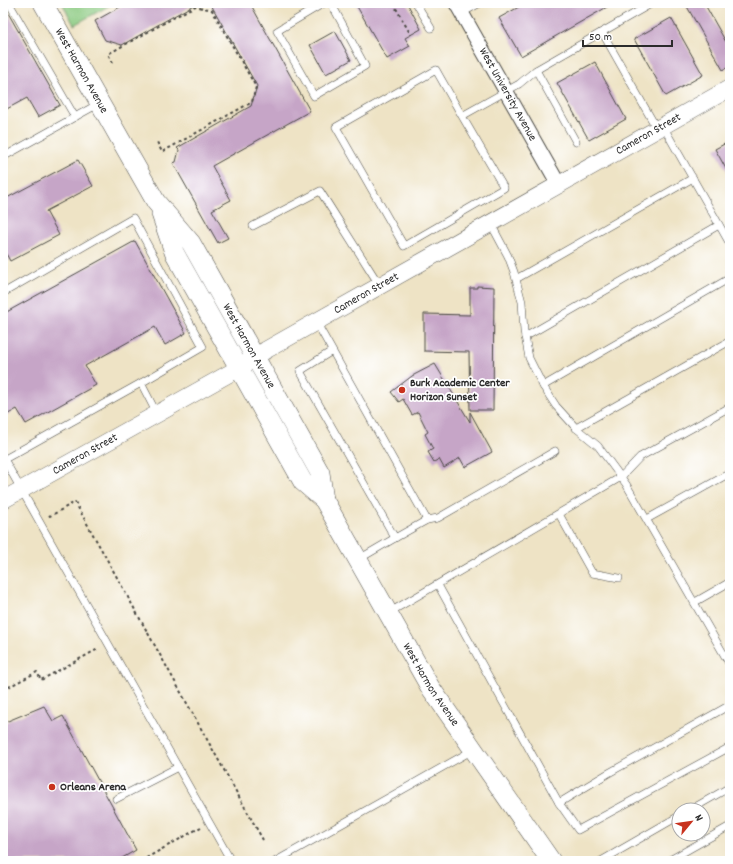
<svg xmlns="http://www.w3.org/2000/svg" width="733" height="864" font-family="Dekko,sans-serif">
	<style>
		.green { fill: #89c97f; stroke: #5a7a55 }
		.building { fill: #c6a5c7 }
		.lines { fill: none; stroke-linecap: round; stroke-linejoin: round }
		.service-casing { stroke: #484742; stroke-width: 8 }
		.minor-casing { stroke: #484742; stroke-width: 16 }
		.tertiary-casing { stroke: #484742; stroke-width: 18 }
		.secondary-casing { stroke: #484742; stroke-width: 20 }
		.path { stroke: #484742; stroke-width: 2; stroke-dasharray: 3 3; stroke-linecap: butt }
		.service { stroke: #fff; stroke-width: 7 }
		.minor { stroke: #fff; stroke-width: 14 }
		.tertiary { stroke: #fff; stroke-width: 17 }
		.secondary { stroke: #fff; stroke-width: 19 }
		.poi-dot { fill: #c8321e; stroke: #fff; stroke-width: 1.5 }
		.labels { text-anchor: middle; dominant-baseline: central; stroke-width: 3.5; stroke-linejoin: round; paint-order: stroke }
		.street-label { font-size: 12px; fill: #2b2b2b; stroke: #fff }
		.poi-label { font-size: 12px; font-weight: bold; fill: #2b2b2b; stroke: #fff; text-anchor: start }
	</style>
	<rect width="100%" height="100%" fill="#fff"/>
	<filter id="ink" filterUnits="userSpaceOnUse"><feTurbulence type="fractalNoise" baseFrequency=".025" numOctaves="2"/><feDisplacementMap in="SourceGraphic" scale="8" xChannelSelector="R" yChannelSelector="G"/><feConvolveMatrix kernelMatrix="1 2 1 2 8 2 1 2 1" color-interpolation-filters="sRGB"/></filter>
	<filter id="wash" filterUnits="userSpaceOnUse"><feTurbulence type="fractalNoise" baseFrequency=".012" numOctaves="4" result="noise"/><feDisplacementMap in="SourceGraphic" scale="16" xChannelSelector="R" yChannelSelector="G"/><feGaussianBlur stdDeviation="0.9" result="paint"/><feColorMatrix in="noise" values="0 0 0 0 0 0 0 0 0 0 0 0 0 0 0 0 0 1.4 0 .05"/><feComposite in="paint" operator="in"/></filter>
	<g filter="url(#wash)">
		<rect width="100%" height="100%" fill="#eee3c5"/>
		<path class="green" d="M 62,3 L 114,3 L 74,25 Z"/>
		<g id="blocks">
			<g class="building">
				<path d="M 127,3 L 197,3 L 122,45 L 105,40 L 95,21 Z"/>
				<path d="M 210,3 L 250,3 L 310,111 L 212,166 L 231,200 L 212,210 L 228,238 L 218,243 L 173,163 L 176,162 L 179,150 L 177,148 L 251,106 L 257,86 Z"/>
				<path d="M 355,3 L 407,3 L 421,29 L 405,38 L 410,46 L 387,59 Z"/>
				<path d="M 526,3 L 614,3 L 521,56 L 499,18 Z"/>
				<path d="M 685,3 L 704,3 L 726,42 L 730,40 L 730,66 L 723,70 Z"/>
				<path d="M 3,4 L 60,105 L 38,117 L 27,98 L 3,111 Z"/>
				<path d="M 671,18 L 703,75 L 666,96 L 634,39 Z"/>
				<path d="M 335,31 L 351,60 L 326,74 L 310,45 Z"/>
				<path d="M 595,62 L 626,119 L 589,140 L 557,83 Z"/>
				<path d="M 730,141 L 730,176 L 715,149 Z"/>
				<path d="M 78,160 L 93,186 L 46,211 L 59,235 L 10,261 L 3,248 L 3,200 Z"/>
				<path d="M 135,241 L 186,333 L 165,345 L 155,327 L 85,366 L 96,385 L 26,424 L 17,409 L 3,417 L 3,314 Z"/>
				<path d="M 477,286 L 494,287 L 493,410 L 470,410 L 469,352 L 424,351 L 424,314 L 470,315 L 470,288 L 477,288 Z"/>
				<path d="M 435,364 L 470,422 L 470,412 L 492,452 L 465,467 L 460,458 L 444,468 L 439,459 L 434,462 L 428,452 L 433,449 L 425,434 L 428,432 L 418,412 L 412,415 L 403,399 L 399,402 L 391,392 L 412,376 Z"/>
				<path d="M 44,706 L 53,721 L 63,716 L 136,850 L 117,861 L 3,861 L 3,723 Z"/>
			</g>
		</g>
	</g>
	<g filter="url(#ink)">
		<use href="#blocks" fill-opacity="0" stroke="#484742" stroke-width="1"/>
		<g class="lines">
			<g class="service-casing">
				<g id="service">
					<path d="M 9,3 L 75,117"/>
					<path d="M 324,3 L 277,31 L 314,96 L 365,66 L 331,3"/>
					<path d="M 416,3 L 431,28"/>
					<path d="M 462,13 L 480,3"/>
					<path d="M 602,32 L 657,129"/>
					<path d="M 536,70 L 576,142"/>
					<path d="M 462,116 L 436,70 L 336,127 L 404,246 L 504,188 L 462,116 L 519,84 L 536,70 L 649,5"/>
					<path d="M 663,126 L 730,244"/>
					<path d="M 3,157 L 100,103"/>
					<path d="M 491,224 L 508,256 L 514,272 L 522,302 L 524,331 L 529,358 L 543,386 L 556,406 L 576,428 L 598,446 L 626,484 L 730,665"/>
					<path d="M 253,226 L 320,191 L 380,286"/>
					<path d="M 516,279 L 693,178"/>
					<path d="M 3,293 L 133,218 L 203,347 L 141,383 L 3,460"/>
					<path d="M 316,322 L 324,336 L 427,520 L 395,538 L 300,371 L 332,351"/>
					<path d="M 525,337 L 719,225"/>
					<path d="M 141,383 L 157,414"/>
					<path d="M 543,386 L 730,278"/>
					<path d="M 576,428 L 730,341"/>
					<path d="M 4,459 L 231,861"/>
					<path d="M 559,514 L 592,573 L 619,578"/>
					<path d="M 647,519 L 730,473"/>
					<path d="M 427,520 L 438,518 L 555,451"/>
					<path d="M 359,559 L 395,538"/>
					<path d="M 438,585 L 559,803 L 578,830 L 730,747"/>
					<path d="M 695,602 L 730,582"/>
					<path d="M 390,612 L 621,477 L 640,457 L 730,407"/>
					<path d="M 116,799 L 178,767"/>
					<path d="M 559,803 L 607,774 L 730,705"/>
					<path d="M 690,810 L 730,787"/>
					<path d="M 276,861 L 473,750"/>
					<path d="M 601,861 L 679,816"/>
					<path d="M 668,861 L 730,826"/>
				</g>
			</g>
			<g class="minor-casing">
				<g id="minor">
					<path id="s1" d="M 456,3 L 559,185"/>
				</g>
			</g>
			<g class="tertiary-casing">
				<g id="tertiary">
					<path id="s2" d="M 3,500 L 157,414 L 239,368 L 266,350 L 730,88"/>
				</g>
			</g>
			<g class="secondary-casing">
				<g id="secondary">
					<path id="s3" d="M 43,3 L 156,202 L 191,243 L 320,473 L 324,500 L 430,687 L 551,861"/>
					<path d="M 161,214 L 174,252 L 303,482 L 324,500"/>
				</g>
			</g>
			<g class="path">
				<path d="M 393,3 L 411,35"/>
				<path d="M 113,63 L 108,54 L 195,6 L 212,10 L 256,87 L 252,102 L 162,152 L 157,142"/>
				<path d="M 49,515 L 50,516 L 75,502 L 263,840"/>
				<path d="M 3,690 L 37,672 L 41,680 L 98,649"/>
				<path d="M 141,861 L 201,827"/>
			</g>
			<use href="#service" class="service"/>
			<use href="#minor" class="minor"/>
			<use href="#tertiary" class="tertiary"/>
			<use href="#secondary" class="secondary"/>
		</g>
	</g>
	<g class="poi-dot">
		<circle cx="402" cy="390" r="4"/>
		<circle cx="52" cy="787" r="4"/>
	</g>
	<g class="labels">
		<g class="street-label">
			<text stroke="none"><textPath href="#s3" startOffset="78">West Harmon Avenue</textPath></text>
			<text stroke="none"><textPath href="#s1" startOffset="105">West University Avenue</textPath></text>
			<text stroke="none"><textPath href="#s2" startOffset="742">Cameron Street</textPath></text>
			<text stroke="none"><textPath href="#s2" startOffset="418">Cameron Street</textPath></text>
			<text stroke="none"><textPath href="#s3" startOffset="401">West Harmon Avenue</textPath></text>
			<text stroke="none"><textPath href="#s2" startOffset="94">Cameron Street</textPath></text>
			<text stroke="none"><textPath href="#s3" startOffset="787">West Harmon Avenue</textPath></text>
		</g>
		<g class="poi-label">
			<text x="410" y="383">Burk Academic Center<tspan x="410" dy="14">Horizon Sunset</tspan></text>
			<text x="60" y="787">Orleans Arena</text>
		</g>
	</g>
	<rect width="733" height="864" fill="none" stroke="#fff" stroke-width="16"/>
	<g transform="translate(691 822) rotate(61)"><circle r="19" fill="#ffffff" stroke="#aaaaaa"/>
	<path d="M0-3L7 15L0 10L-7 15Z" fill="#c8321e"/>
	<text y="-6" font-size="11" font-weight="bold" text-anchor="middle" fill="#2b2b2b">N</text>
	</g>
	<path d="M583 40v6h89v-6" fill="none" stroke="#2b2b2b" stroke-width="2"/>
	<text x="589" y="40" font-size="12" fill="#2b2b2b" stroke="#ffffff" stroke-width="3" paint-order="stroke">50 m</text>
</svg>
